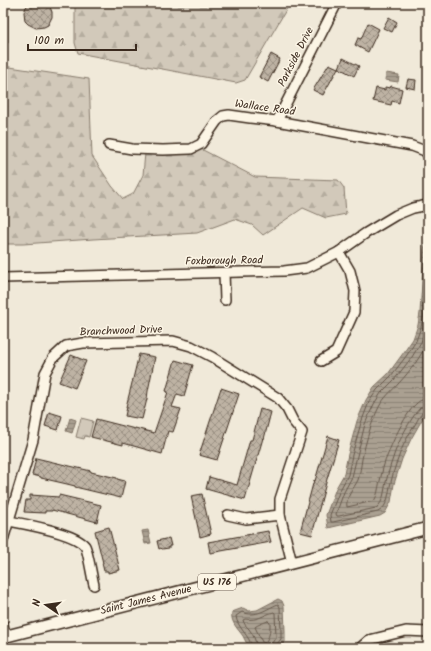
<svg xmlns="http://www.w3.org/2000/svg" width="431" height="651" font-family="Kalam,sans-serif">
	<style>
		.forest { fill: url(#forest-firs); stroke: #867a6c }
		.park { fill: url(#park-crowns); stroke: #867a6c }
		.water { fill: url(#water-rules); stroke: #7e7163 }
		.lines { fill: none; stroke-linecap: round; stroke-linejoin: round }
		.shore { stroke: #67594c; stroke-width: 1 }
		.building { fill: url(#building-cross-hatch); stroke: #3b2a1e }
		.minor-casing { stroke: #3b2a1e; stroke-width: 12 }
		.major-casing { stroke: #3b2a1e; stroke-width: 14 }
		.minor { stroke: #fcf5e5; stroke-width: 9 }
		.major { stroke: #fcf5e5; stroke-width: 11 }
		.labels { text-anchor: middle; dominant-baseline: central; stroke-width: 3; stroke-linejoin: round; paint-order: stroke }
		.shield { fill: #fcf5e5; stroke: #75675a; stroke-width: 1 }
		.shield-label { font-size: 10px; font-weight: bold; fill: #3b2a1e }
		.street-label { font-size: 11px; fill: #3b2a1e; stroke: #fcf5e5 }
	</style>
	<defs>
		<pattern id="forest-firs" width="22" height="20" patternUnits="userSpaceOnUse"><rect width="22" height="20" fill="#d2c9ba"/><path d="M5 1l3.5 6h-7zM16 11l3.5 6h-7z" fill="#b5ad9f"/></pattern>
		<pattern id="park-crowns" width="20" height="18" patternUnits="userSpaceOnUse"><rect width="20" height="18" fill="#d2c9ba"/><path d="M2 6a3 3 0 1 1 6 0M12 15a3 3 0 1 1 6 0" fill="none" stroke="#b5ad9f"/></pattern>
		<pattern id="water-rules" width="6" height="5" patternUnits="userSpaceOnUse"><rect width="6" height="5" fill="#aaa091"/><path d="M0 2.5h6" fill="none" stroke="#8c8376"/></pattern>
		<pattern id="building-cross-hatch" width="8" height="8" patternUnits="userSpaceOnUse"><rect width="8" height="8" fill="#beb3a4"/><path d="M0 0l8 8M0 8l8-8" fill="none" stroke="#9c9285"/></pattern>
	</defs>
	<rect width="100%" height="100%" fill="#f0e9d9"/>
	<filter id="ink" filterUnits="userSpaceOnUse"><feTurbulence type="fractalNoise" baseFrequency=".025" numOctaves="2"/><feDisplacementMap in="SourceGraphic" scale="8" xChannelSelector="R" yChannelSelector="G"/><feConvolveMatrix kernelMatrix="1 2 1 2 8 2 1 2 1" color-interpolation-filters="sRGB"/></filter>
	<g filter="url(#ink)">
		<g class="forest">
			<path d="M 3,3 L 8,3 L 8,43 L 3,42 Z"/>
			<path d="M 75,3 L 290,3 L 245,80 L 236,83 L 78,53 L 75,43 Z"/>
			<path d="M 3,66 L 89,79 L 92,156 L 112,186 L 123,199 L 133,194 L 143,175 L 145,153 L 201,149 L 255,177 L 338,180 L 344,188 L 346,214 L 326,218 L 303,208 L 263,235 L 252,225 L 235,219 L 197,233 L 93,239 L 23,244 L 3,244 Z"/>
		</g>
		<path class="park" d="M 81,418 L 93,421 L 89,437 L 85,436 L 84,439 L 76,437 Z"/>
		<g class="water">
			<path d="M 386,73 L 399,75 L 398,82 L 385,80 Z"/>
			<path d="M 428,231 L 428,412 L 423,418 L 411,439 L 402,459 L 394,484 L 391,502 L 385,513 L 380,516 L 328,528 L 326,515 L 336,488 L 344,474 L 348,454 L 357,421 L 366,400 L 374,387 L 388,374 L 404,352 L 413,339 L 418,325 L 420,313 L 424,250 Z"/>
			<path d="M 70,418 L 76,420 L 72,433 L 66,431 Z"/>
			<path d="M 148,530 L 151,543 L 145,544 L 142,531 Z"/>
			<path d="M 278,599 L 282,601 L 284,606 L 285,631 L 285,642 L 279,647 L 276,648 L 250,648 C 247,645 245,640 243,636 C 238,629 230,622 232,612 L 243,608 L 249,611 L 257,610 Z"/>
		</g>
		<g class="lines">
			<g class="shore">
				<path d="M 428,249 L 424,313 L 421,327 L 416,341 L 407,355 L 391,376 L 377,390 L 369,402 L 361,423 L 352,455 L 348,475 L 340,490 L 330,515 L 331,522 L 333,522 L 378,512 C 389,506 388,493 391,482 C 393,474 395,466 398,459 C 402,446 409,434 416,423 C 419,417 422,411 428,410"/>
				<path d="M 428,319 L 426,328 L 421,342 L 412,357 L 394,380 L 381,393 L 374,404 L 365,424 L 357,456 L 352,477 L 344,492 L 336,514 L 337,516 L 339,516 L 376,508 C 384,502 384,491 386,482 C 388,474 390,466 393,458 C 396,446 411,417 420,408 C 422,406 424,405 428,405"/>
				<path d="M 428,340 C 422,356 410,371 399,383 C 392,391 384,397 379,407 C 371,423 366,441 362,459 C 361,466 360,473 358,480 C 354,488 345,498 347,507 L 374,501 C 378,495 378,488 380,481 C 382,472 384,462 388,454 C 392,442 407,411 417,403 C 420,400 424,399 428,399"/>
				<path d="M 268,621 L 270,623 C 270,631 270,638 264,643 L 262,642 L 255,627 C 257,625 265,622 268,621 Z"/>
				<path d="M 252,648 C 250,635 237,628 236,616 L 242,612 C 256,618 266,609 278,604 L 280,607 L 281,631 L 281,639 L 277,644 L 276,648"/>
				<path d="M 257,648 C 256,641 253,634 249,629 C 246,626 244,624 243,620 L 245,619 C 259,621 262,615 274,612 L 275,613 L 276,637 L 272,643 L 271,648"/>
			</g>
		</g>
		<g class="building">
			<path d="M 30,3 L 47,3 L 50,7 L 52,12 L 52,17 L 48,25 L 44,27 L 36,28 L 28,24 L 25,21 L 24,12 L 26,7 Z"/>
			<path d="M 389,17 L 397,22 L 392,32 L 383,28 Z"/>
			<path d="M 368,23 L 379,29 L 368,52 L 355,45 L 358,38 L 361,39 Z"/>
			<path d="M 271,54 L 280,59 L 268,82 L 259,77 Z"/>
			<path d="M 343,58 L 359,66 L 354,76 L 339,68 Z"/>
			<path d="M 329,64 L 338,68 L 323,95 L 313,90 Z"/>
			<path d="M 408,79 L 416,80 L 415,89 L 406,87 Z"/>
			<path d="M 391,86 L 402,89 L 399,103 L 392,101 L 391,105 L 373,101 L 376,88 L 385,90 L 385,87 L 390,88 Z"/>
			<path d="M 139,354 L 155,357 L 148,391 L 147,399 L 142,419 L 125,416 L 127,407 L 126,407 L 131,387 Z"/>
			<path d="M 71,355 L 86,361 L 75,388 L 59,382 Z"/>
			<path d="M 175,360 L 193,365 L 184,396 L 177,394 L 172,407 L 181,409 L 173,432 L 168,431 L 162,454 L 123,443 L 123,445 L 91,437 L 96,419 L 135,429 L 135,428 L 154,433 L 168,392 L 166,391 Z"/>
			<path d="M 221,388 L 239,394 L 217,460 L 199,455 Z"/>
			<path d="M 260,409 L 271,412 L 264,439 L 263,438 L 245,500 L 206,489 L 209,477 L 237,485 L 250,440 L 252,440 Z"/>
			<path d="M 49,412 L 62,416 L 58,430 L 45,426 Z"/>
			<path d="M 328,436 L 339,440 L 327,479 L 312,535 L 300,532 L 314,480 L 315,481 Z"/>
			<path d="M 36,458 L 91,471 L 91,472 L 117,478 L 117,479 L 125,481 L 121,498 L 75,487 L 75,486 L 67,484 L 41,478 L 41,477 L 32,475 Z"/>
			<path d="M 202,494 L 211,534 L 200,537 L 191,496 Z"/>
			<path d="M 30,495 L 59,497 L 59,495 L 101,505 L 97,522 L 52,510 L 52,511 L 45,511 L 45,513 L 24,512 L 26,500 L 30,500 Z"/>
			<path d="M 109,527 L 120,570 L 108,573 L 108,571 L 104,571 L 102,563 L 103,563 L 95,531 Z"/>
			<path d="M 268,531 L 271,542 L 210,553 L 208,542 Z"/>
			<path d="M 169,538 L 171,546 L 169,546 L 169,548 L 162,549 L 161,548 L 159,549 L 157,541 Z"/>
		</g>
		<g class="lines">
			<g class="minor-casing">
				<g id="minor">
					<path d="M 277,121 L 337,3"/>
					<path d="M 109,145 L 132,149 L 163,150 L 191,149 L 201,144 L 217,121 L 223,116 L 229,115 L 250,118 L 277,121 L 412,146 L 425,151 L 428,155"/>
					<path d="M 224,273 L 225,300"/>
					<path d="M 3,278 L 284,271 L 307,268 L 339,252 L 366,233 L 396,215 L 413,208 L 428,205"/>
					<path d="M 321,361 L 336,352 L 354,312 L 355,291 L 350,271 L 339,252"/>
					<path d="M 228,515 L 246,519 L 280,515"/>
					<path d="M 9,521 C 25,524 75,533 85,546 C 88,551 92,578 94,585"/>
					<path d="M 3,540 L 33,440 L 45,373 L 53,358 L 66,346 L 83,343 L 173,341 L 191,346 L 212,357 L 278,398 L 287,409 L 293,421 L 302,432 L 280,499 L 280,515 L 292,563"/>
					<path d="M 3,625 L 6,636"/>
					<path d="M 360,648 L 369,640 L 406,631 L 428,632"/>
				</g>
			</g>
			<g class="major-casing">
				<path id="major" d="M 3,637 L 428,528"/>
			</g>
			<use href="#minor" class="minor"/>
			<use href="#major" class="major"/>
		</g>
	</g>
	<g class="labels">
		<rect class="shield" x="198" y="574" width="38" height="16" rx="3"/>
		<g class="shield-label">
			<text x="217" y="582">US 176</text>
		</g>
		<g class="street-label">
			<text transform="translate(296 57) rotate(-63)">Parkside Drive</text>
			<text transform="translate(265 108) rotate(8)">Wallace Road</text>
			<text transform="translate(224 261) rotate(-1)">Foxborough Road</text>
			<text transform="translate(121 331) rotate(-2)">Branchwood Drive</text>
			<text transform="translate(146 600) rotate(-14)">Saint James Avenue</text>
		</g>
	</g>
	<rect width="431" height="651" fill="none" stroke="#fcf5e5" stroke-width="16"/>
	<rect x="8" y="8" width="415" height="635" fill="none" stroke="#3b2a1e" stroke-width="1.5" filter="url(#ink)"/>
	<g transform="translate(46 605) rotate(283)" stroke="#fcf5e5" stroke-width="3" paint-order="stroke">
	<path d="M0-3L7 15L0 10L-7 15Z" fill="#3b2a1e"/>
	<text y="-6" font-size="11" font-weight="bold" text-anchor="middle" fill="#3b2a1e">N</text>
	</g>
	<path d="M28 44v6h108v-6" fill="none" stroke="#3b2a1e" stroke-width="2"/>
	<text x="34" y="44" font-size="12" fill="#3b2a1e" stroke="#fcf5e5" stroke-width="3" paint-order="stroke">100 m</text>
</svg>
